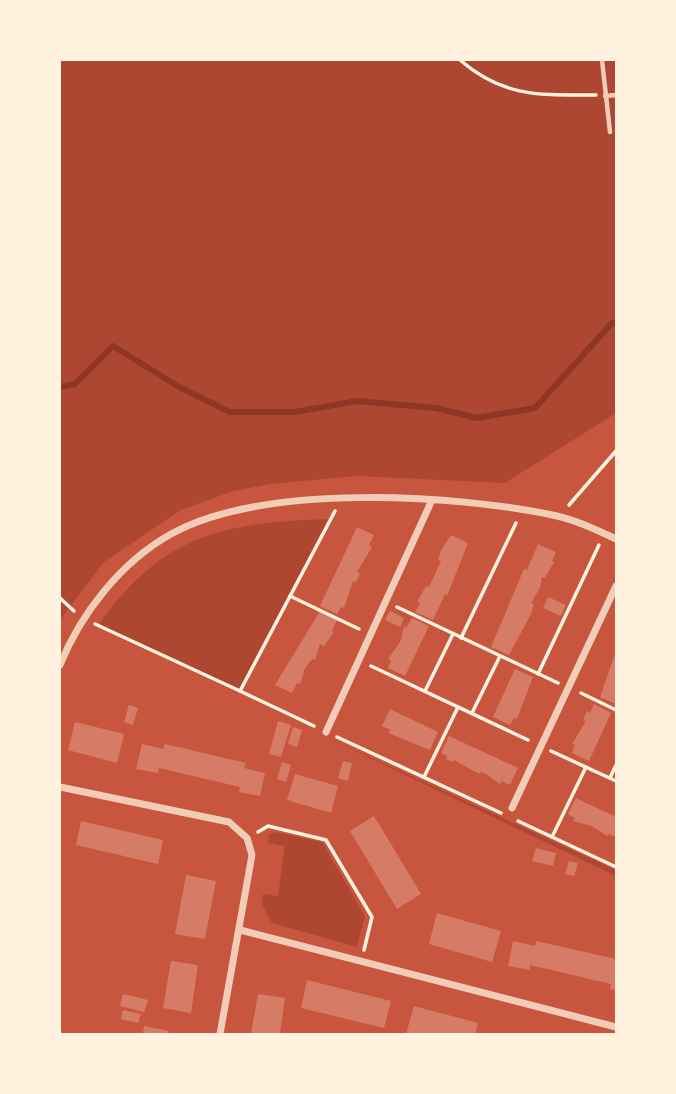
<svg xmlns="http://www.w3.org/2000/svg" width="676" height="1094" font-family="'Titillium Web',sans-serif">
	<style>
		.green { fill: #ae4732 }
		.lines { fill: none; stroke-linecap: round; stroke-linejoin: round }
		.stream { stroke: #8f3625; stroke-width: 6 }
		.building { fill: #d67c66 }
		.path { stroke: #fff3e0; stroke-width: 3.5 }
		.service { stroke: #f1ccb7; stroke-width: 4.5 }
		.minor { stroke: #f1ccb7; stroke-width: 7 }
	</style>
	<rect width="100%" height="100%" fill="#c8553d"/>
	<g class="green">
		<path d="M 60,60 L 616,60 L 616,413 L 505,483 L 357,476 L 270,484 L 233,491 L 181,510 L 104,562 L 60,620 Z"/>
		<path d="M 331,519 L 240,691 L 99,624 C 162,534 226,522 331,519 Z"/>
		<path d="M 320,734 L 616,870 L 616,876 Z"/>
		<path d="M 275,832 L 322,842 L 365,916 L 357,947 L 272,923 L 262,905 L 263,894 L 278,896 L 285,846 L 268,843 L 269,835 Z"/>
	</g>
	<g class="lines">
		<path class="stream" d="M 60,387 L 75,384 L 113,346 L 179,387 L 230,412 L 295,412 L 357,401 L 436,408 L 477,418 L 535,408 L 611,324 L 616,322"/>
	</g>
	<g class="building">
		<path d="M 357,527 L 374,535 L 369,545 L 372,547 L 357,572 L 360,573 L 356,582 L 353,581 L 344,608 L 341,607 L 337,614 L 320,606 Z"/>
		<path d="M 451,535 L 468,543 L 447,596 L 445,594 L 433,620 L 415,612 L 420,603 L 417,602 L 426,586 L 429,587 L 441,561 L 438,560 L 441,550 Z"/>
		<path d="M 538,544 L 556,552 L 552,561 L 554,562 L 545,578 L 542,577 L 540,588 L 531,603 L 534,604 L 531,614 L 509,655 L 491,647 L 524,569 L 527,570 Z"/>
		<path d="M 548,597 L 566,605 L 561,616 L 543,608 Z"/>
		<path d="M 320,611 L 337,620 L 332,631 L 334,632 L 324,646 L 320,644 L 315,660 L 312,659 L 305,668 L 300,684 L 297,683 L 292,693 L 275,685 Z"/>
		<path d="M 390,611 L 404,618 L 400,627 L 385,620 Z"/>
		<path d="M 412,618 L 429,626 L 405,676 L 388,668 L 391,661 L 388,659 L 400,642 L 404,627 L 406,628 Z"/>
		<path d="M 616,651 L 616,704 L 600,697 Z"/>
		<path d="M 515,669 L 533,677 L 517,719 L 514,718 L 510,725 L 493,717 Z"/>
		<path d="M 594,704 L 611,713 L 589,761 L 572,753 L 575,745 L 572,744 L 586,721 L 583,720 L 587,711 L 590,713 Z"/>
		<path d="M 129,705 L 138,708 L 133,725 L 124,722 Z"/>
		<path d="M 390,709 L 438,732 L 430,750 L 388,733 L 390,730 L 382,726 Z"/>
		<path d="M 278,721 L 291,725 L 281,757 L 269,754 Z"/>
		<path d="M 75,722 L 124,734 L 117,763 L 68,750 Z"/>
		<path d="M 293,727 L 302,730 L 297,747 L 288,744 Z"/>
		<path d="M 449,736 L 518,768 L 510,785 L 502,781 L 500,784 L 486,774 L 481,772 L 479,774 L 454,760 L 453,762 L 446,759 L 447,756 L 441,753 Z"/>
		<path d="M 142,744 L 163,749 L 165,744 L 246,763 L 244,768 L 265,773 L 260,796 L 239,792 L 240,787 L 159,768 L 158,773 L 136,769 Z"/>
		<path d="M 343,761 L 352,763 L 348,781 L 338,778 Z"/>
		<path d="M 282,762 L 291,765 L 286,782 L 277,779 Z"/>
		<path d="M 295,774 L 338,786 L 331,813 L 287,800 Z"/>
		<path d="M 576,798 L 616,817 L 616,837 L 608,834 L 607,836 L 592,826 L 573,821 L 575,818 L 568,814 Z"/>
		<path d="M 374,816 L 421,894 L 397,909 L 350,831 Z"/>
		<path d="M 81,821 L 163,840 L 158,864 L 76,845 Z"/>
		<path d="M 536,848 L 556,853 L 553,866 L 532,861 Z"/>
		<path d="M 569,861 L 578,863 L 574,876 L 565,874 Z"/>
		<path d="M 186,875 L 216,881 L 205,939 L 175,934 Z"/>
		<path d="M 437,913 L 501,931 L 492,962 L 429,944 Z"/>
		<path d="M 513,941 L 535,946 L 536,941 L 616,959 L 616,990 L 610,989 L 611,984 L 530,965 L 530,970 L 508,966 Z"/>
		<path d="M 171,961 L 198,965 L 191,1013 L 163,1008 Z"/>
		<path d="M 307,980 L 391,1001 L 384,1028 L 301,1008 Z"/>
		<path d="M 123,994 L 148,1000 L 144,1012 L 120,1006 Z"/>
		<path d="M 258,994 L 285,998 L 280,1034 L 251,1034 Z"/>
		<path d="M 414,1006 L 478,1023 L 475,1034 L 406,1034 Z"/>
		<path d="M 123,1010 L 141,1014 L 138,1023 L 121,1019 Z"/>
		<path d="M 144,1026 L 169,1031 L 168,1034 L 143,1034 Z"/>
	</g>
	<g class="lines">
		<g class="path">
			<path d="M 460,60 C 504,98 541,95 596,95"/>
			<path d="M 569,505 L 616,451"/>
			<path d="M 290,596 L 359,629"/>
			<path d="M 60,598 L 74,611"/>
			<path d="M 397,607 L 558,683"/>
			<path d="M 95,624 L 240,691 L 335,511"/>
			<path d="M 461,638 L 516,523"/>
			<path d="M 371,666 L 528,740"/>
			<path d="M 538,674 L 599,545"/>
			<path d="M 240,691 L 314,726"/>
			<path d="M 425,691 L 453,634"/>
			<path d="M 581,693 L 616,710"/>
			<path d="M 472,713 L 500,656"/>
			<path d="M 337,737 L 501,813"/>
			<path d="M 551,751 L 616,781"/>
			<path d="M 424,777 L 458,707"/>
			<path d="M 610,778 L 616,765"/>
			<path d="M 518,821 L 616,867"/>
			<path d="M 258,832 L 268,826 L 326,840 L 372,917 L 364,950"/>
			<path d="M 552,837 L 586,767"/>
		</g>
		<g class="service">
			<path d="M 602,60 L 610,132"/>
			<path d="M 605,96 L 616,95"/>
		</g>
		<g class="minor">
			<path d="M 60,665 C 81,613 121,562 171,534 C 263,483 456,494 557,516 C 578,521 597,530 616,539"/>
			<path d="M 326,732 L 432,500"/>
			<path d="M 60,787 L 229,822 L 247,838 L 252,855 L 220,1034"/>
			<path d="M 512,808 L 616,586"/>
			<path d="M 240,930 L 616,1027"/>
		</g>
	</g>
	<rect width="676" height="1094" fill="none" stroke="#fff3e0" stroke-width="122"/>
</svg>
